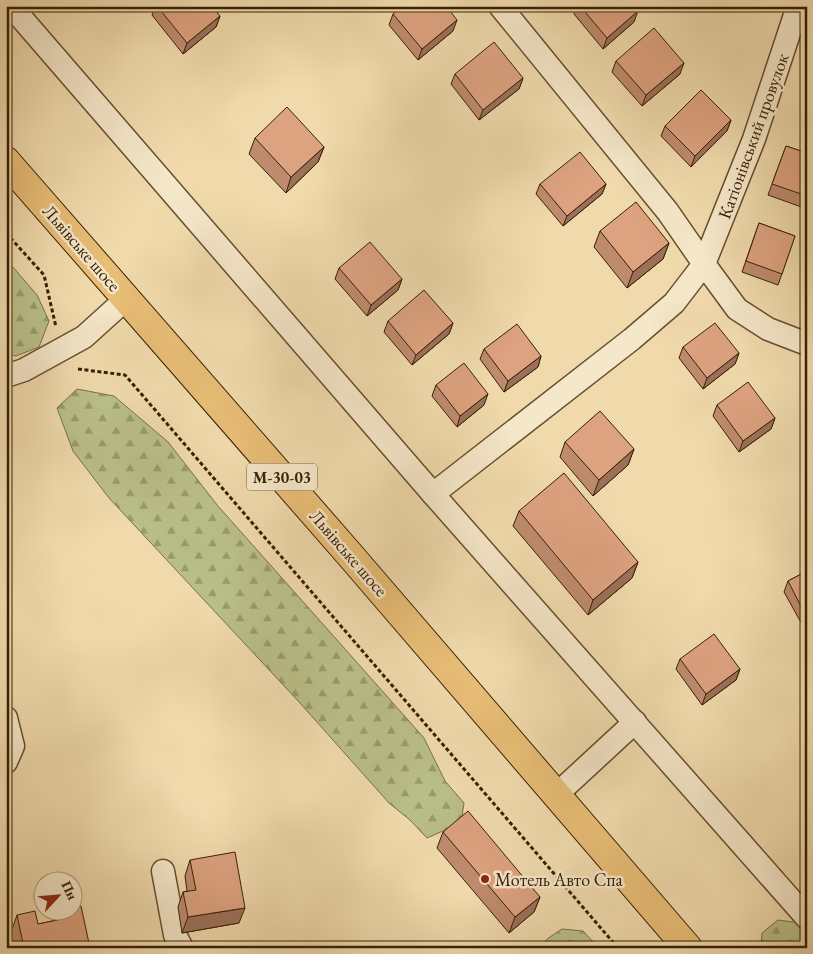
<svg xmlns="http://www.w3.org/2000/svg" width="813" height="954" font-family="'EB Garamond',serif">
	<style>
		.forest { fill: url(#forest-firs); stroke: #797046 }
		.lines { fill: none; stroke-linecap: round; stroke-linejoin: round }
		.minor-casing { stroke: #664e2e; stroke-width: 25 }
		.major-casing { stroke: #382004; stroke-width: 30 }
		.path { stroke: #382004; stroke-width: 3; stroke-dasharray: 4 2.5; stroke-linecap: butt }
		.minor { stroke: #f5e7c9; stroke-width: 22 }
		.major { stroke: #e8bd76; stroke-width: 28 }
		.wall { fill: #be8b6e; stroke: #382004 }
		.shaded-wall { fill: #9b715a; stroke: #382004 }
		.building { fill: #dda280; stroke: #382004 }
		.poi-dot { fill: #8f2418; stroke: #f5e7c9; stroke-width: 2 }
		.labels { text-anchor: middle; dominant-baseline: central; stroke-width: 5; stroke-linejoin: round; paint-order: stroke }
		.shield { fill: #f5e7c9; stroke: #715c3f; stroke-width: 1 }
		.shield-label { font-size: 16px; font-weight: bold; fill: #382004 }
		.street-label { font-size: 18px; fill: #382004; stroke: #f5e7c9 }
		.poi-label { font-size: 18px; fill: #382004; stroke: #f5e7c9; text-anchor: start }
	</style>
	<defs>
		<pattern id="forest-firs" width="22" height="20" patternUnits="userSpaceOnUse" patternTransform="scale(1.25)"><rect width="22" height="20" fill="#babf89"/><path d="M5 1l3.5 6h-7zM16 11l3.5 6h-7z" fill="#989b6e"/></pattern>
	</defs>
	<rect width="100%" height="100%" fill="#f0daac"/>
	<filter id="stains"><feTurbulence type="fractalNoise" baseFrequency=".004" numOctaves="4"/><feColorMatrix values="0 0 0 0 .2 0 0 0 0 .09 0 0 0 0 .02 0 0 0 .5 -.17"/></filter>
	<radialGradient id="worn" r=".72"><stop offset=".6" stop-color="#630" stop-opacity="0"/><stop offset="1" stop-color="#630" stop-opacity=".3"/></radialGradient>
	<g class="forest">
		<path d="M 6,259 L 37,295 L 49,321 L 39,347 L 16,356 L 6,354 Z"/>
		<path d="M 77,389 L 114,396 L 168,442 L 218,506 L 424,738 L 445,781 L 464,803 L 461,823 L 427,838 L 410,820 L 389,803 L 300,703 L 109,498 L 73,451 L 57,408 Z"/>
		<path d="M 778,920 L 801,923 L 807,929 L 807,948 L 761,948 L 762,933 Z"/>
		<path d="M 562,929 L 583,931 L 599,948 L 541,948 L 547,939 Z"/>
	</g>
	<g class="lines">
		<g class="minor-casing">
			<g id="minor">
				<path d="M 11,6 L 433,494 L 807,918"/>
				<path d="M 798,6 L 754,139 L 704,264 L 737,309 L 768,329 L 807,344"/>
				<path d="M 6,376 L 24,370 L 84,337 L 126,299"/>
				<path d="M 433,494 L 632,339 L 674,303 L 704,264 L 668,212 L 500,6"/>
				<path d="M 6,718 L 13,746 L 6,762"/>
				<path d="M 556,795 L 635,722"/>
				<path d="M 163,871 L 175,935 L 182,948"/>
			</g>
		</g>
		<g class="major-casing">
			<path id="major" d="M 6,161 L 350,555 L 688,948"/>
		</g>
		<g class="path">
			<path d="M 6,233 L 44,275 L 56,327"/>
			<path d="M 78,369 L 125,375 L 618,948"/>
		</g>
		<use href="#minor" class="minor"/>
		<use href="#major" class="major"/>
	</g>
	<g class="wall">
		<path d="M 155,6 L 211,6 L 220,16 L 216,27 L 183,54 L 152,15 Z"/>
		<path d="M 576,6 L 634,6 L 634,22 L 603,49 L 574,14 Z"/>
		<path d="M 393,14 L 453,31 L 418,60 L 389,25 Z"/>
		<path d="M 616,61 L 680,74 L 642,106 L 612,72 Z"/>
		<path d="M 455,74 L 523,78 L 519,89 L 479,120 L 451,84 Z"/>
		<path d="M 731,120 L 727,131 L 691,167 L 661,136 L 665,126 Z"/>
		<path d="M 255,138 L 324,147 L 318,162 L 286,193 L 249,154 Z"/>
		<path d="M 786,146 L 807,153 L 807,209 L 768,195 Z"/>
		<path d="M 540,184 L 606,184 L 602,194 L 563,226 L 536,194 Z"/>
		<path d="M 759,223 L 795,236 L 778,285 L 742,272 Z"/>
		<path d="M 600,231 L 669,243 L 663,259 L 627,288 L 594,247 Z"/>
		<path d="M 339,268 L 402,279 L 398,290 L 367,316 L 335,279 Z"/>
		<path d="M 388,321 L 453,323 L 449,334 L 412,365 L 384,332 Z"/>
		<path d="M 683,347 L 739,353 L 735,364 L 703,389 L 679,358 Z"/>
		<path d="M 484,349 L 541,356 L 538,367 L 504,392 L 480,359 Z"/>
		<path d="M 436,385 L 484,405 L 457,427 L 432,396 Z"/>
		<path d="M 717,405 L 775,418 L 771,429 L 739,452 L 713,416 Z"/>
		<path d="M 565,442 L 634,449 L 628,465 L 593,496 L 560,457 Z"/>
		<path d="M 519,511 L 638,562 L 632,578 L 588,615 L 513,526 Z"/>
		<path d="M 807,571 L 807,624 L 803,626 L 784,592 L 788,581 Z"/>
		<path d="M 680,659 L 740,669 L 736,680 L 702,705 L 676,669 Z"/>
		<path d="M 443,832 L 540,897 L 534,912 L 509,933 L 437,848 Z"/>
		<path d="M 190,860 L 239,923 L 182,933 L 178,907 L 183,892 L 187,891 L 185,876 Z"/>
		<path d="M 64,912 L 72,912 L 90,948 L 12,948 L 10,935 L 17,915 L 38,924 L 62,919 Z"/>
	</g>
	<g class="shaded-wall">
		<path d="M 638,11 L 634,22 L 603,49 L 607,38 Z"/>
		<path d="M 220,16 L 216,27 L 183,54 L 187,43 Z"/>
		<path d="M 457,20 L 453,31 L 418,60 L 422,49 Z"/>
		<path d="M 684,63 L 680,74 L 642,106 L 646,95 Z"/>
		<path d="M 523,78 L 519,89 L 479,120 L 483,110 Z"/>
		<path d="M 731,120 L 727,131 L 691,167 L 695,156 Z"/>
		<path d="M 324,147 L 318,162 L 286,193 L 291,177 Z"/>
		<path d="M 606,184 L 602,194 L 563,226 L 567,216 Z"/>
		<path d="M 669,243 L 663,259 L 627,288 L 633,272 Z"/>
		<path d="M 402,279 L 398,290 L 367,316 L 371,305 Z"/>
		<path d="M 453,323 L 449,334 L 412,365 L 416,355 Z"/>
		<path d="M 739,353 L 735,364 L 703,389 L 707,378 Z"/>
		<path d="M 541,356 L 538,367 L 504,392 L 508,381 Z"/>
		<path d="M 488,394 L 484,405 L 457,427 L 460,416 Z"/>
		<path d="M 775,418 L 771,429 L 739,452 L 743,441 Z"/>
		<path d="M 634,449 L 628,465 L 593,496 L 599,480 Z"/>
		<path d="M 638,562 L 632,578 L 588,615 L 593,600 Z"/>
		<path d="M 806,616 L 807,624 L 803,626 Z"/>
		<path d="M 740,669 L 736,680 L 702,705 L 706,694 Z"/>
		<path d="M 540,897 L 534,912 L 509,933 L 515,917 Z"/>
		<path d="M 245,908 L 239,923 L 182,933 L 188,917 Z"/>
	</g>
	<g class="building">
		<path d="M 157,6 L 211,6 L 220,16 L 187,43 Z"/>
		<path d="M 403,6 L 446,6 L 457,20 L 422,49 L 393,14 Z"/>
		<path d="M 580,6 L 634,6 L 638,11 L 607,38 Z"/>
		<path d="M 654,28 L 684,63 L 646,95 L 616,61 Z"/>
		<path d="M 494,42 L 523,78 L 483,110 L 455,74 Z"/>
		<path d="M 701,90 L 731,120 L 695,156 L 665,126 Z"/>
		<path d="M 287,107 L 324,147 L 291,177 L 255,138 Z"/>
		<path d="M 786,146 L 807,153 L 807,196 L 772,184 Z"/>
		<path d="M 580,152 L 606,184 L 567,216 L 540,184 Z"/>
		<path d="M 636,202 L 669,243 L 633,272 L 600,231 Z"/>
		<path d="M 759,223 L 795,236 L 782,274 L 746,261 Z"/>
		<path d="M 370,242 L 402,279 L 371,305 L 339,268 Z"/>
		<path d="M 424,290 L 453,323 L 416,355 L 388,321 Z"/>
		<path d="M 715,323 L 739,353 L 707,378 L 683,347 Z"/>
		<path d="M 517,324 L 541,356 L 508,381 L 484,349 Z"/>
		<path d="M 464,363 L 488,394 L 460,416 L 436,385 Z"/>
		<path d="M 748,382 L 775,418 L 743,441 L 717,405 Z"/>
		<path d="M 600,411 L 634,449 L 599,480 L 565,442 Z"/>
		<path d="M 564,473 L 638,562 L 593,600 L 519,511 Z"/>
		<path d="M 807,571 L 807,616 L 806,616 L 788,581 Z"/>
		<path d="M 714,634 L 740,669 L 706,694 L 680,659 Z"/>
		<path d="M 468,811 L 540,897 L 515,917 L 443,832 Z"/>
		<path d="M 235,852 L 245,908 L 188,917 L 183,892 L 196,890 L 190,860 Z"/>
		<path d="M 81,906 L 90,948 L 24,948 L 17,915 L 35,911 L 38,924 L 67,918 L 65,912 L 72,912 L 72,908 Z"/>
	</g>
	<circle class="poi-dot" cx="485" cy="879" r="5"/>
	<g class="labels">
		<rect class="shield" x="247" y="463.5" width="70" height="27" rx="4"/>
		<g class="shield-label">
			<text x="282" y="477">М-30-03</text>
		</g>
		<g class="street-label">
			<text transform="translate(753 136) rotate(-70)">Катіонівський провулок</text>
			<text transform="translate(82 248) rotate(49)">Львівське шосе</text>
			<text transform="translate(349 553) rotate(49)">Львівське шосе</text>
		</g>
		<g class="poi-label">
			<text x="495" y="879">Мотель Авто Спа</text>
		</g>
	</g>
	<rect width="813" height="954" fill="none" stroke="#f0daac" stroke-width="25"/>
	<rect x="8" y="8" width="798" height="939" fill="none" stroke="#382004" stroke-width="2.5"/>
	<rect x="12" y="12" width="788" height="929" fill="none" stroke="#382004"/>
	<g transform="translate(58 896) rotate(64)"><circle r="24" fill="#f5e7c9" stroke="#a9977a"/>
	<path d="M0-4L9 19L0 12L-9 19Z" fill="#8f2418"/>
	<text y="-8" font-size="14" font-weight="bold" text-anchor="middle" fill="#382004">Пн</text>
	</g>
	<rect width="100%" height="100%" filter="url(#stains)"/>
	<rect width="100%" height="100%" fill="url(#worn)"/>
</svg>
